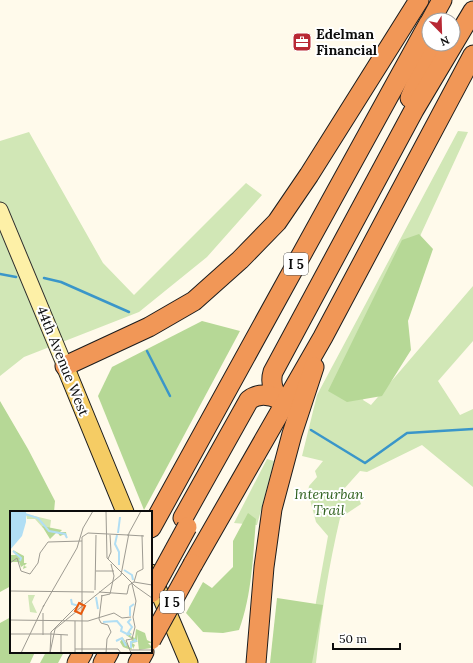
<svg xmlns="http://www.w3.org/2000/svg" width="473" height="663" font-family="Lora,serif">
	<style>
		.green { fill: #d1e7b6 }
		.forest { fill: #b6d896 }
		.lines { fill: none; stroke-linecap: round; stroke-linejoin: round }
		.stream { stroke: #3a96c9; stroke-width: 2.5 }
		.secondary-casing { stroke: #2e2e2e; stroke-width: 17 }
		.primary-casing { stroke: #1d1d1d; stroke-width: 19 }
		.motorway-casing { stroke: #1d1d1d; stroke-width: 21 }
		.secondary { stroke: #fdf0a7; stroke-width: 15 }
		.primary { stroke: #f5cc64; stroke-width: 17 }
		.motorway { stroke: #f19757; stroke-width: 19 }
		.motorway-bridge-casing { stroke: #1d1d1d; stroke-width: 21; stroke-linecap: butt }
		.motorway-bridge { stroke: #f19757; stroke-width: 19 }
		.labels { text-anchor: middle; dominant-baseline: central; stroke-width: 4; stroke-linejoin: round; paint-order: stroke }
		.shield { fill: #fff; stroke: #555; stroke-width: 1 }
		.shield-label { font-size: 13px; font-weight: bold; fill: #0c0c0c }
		.poi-label { font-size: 14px; font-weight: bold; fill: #0c0c0c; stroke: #fff; text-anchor: start }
		.street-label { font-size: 14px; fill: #0c0c0c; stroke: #fff }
		.park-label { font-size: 14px; font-style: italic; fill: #2f611e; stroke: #fff }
		.inset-river { fill: none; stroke: #b1def4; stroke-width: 2 }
		.inset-road { fill: none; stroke: #9e9b92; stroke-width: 1 }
		.view { fill: #e8590c; fill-opacity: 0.15; stroke: #e8590c; stroke-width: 2 }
		.inset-edge { fill: none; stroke: #0c0c0c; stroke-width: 2 }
	</style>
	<rect width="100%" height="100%" fill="#fffaeb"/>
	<g class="green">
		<path d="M 458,131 L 468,132 L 421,234 L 363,400 L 371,405 L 473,286 L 473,341 L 438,381 L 460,415 L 473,409 L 473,487 L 422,445 L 367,472 L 360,471 L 343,490 L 357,494 L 361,504 L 340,518 C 329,565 321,614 316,663 L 305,663 L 328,536 L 316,522 L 308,492 L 309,486 L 317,477 L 315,471 L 323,461 L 302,456 L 317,395 Z"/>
		<path d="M 29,132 L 103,263 L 134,295 L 246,183 L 262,195 L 207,257 L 139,312 L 24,357 L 0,376 L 0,141 Z"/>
		<path d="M 267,459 L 274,461 L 257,525 L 234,523 Z"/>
	</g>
	<g class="forest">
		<path d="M 419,234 L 433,249 L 408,321 L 411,350 L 382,396 L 347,402 L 328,391 L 402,240 Z"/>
		<path d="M 202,321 L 240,331 L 144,510 L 98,396 L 112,367 Z"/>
		<path d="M 0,401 L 28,449 L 55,501 L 54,512 L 11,512 L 11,586 L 0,592 Z"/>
		<path d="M 248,513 L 256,519 C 253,556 252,595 239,630 L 223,633 L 203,632 L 186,613 L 203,582 L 212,588 L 233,567 L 233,541 Z"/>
		<path d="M 277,598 L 323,605 L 312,663 L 270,663 Z"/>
		<path d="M 11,617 L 11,652 L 35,652 L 30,663 L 0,663 L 0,623 Z"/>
		<path d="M 46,652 L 64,652 L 58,663 L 40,663 Z"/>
	</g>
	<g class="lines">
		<g class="stream">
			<path d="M 0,274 L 16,277"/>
			<path d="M 44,278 L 61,282 L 129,312"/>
			<path d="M 147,351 L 170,396"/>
			<path d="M 311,430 L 365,463 L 407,433 L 473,429"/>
		</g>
		<g class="secondary-casing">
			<path id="secondary" d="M 0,210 L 65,366"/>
		</g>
		<g class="primary-casing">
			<g id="primary">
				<path d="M 65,366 L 125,512"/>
				<path d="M 151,573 L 189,663"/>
			</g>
		</g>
		<g class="motorway-casing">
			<g id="motorway">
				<path d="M 431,20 L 442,0"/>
				<path d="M 410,98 L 433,44"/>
				<path d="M 65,366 L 149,327 L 194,301 L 240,260 L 277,222 L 309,175 L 419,0"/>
				<path d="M 279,399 C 273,391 270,382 273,372 L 414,110 L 473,11"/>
				<path d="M 183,518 L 249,400 C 258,393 268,394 279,399"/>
				<path d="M 151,528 L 429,23"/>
				<path d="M 193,564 L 323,337 L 473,55"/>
				<path d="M 77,663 L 83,652"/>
				<path d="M 103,663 L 109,652"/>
				<path d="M 138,663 L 144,652"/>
				<path d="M 256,663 L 264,567 L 272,509 L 292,434 L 314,367"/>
			</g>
		</g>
		<use href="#secondary" class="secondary"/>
		<use href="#primary" class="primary"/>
		<use href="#motorway" class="motorway"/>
		<g class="motorway-bridge-casing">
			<g id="motorway-bridge">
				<path d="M 151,593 L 187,527"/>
				<path d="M 151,640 L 193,564"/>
			</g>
		</g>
		<use href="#motorway-bridge" class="motorway-bridge"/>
	</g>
	<defs>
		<g id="office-square" transform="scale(1)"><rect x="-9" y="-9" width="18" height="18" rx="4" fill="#b82834" stroke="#fff"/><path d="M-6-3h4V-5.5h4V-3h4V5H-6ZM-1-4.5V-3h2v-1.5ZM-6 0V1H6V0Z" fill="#fff"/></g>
	</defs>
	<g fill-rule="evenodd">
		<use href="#office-square" x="302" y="42"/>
	</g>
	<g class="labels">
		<g class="shield">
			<rect x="284" y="253" width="24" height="22" rx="3"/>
			<rect x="160" y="591" width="24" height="22" rx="3"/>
		</g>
		<g class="shield-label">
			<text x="296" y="264">I 5</text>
			<text x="172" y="602">I 5</text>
		</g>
		<g class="poi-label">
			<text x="316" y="34">Edelman<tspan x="316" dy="16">Financial</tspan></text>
		</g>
		<g class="street-label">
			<text transform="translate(63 361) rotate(68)">44th Avenue West</text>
		</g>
		<g class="park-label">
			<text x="329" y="494">Interurban<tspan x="329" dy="16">Trail</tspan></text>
		</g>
	</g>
	<g transform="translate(10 511)">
		<rect width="142" height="142" fill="#fffaeb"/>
		<path d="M 16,3 L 41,9 L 40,17 L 33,17 L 25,8 L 17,8 ZM 18,84 L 25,84 L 22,91 L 27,102 L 20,101 Z" fill="#d1e7b6"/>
		<path d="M 32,15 L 52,19 L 50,21 L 56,21 L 57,27 L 55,23 L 50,25 L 47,21 L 40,28 ZM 3,39 L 14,45 L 14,52 L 17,52 L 14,55 L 17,56 L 13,58 L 14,54 L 11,56 L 9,51 L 0,51 L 0,44 L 6,44 ZM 126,118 L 135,122 L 137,129 L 141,131 L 142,132 L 138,132 L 142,136 L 142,139 L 141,137 L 129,139 L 127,123 L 127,131 L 122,132 L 125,134 L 123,138 L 123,135 L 121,139 L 113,136 L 110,131 L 113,127 L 120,137 L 122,128 L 116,124 L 119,121 L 122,123 L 120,125 L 125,127 Z" fill="#b6d896"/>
		<path d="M 0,0 L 16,0 L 16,11 L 12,25 L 0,39 Z" fill="#b1def4"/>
		<path class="inset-river" d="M 15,3 L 28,7 L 39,20 L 55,23 L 57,27M 108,22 L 110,6M 107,24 L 105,33 L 109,41 L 109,54M 3,40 L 11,47 L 10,50M 114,59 L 122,64 L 123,69M 86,86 L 88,98M 61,88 L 62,93 L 69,95M 120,105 L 120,96 L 124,93M 121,108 L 118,111 L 122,116 L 118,122 L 121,124M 93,111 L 107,110 L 112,116 L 111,120 L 119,124M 106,130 L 112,127 L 116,135M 121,137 L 121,131 L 126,130 L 124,128"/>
		<path class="inset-road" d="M 96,0 L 97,47 L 125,75 L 142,87M 117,24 L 134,25M 98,48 L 101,41 L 100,24M 0,52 L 7,47 L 11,60 L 20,63 L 28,52 L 30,42 L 38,31 L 72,30M 86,60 L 104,60M 124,71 L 127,61 L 133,58 L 132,24M 124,71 L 142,74M 122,73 L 126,90 L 123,106M 85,79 L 86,24M 0,80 L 84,81M 89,81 L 117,83 L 119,74 L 124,71M 92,84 L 89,108 L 91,112 L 98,114 L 101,121 L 97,128 L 96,142M 91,85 L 100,83 L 104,65 L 101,53M 72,93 L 72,26 L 78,22 L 118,24M 72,94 L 72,142M 33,96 L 67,37 L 73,17 L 83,0M 65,101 L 111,64 L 119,22 L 131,0M 33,102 L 33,124M 0,109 L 78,110 L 104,102 L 112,107 L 121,106M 65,110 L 65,142M 0,123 L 41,123M 41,123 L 58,124M 51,124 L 51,142M 65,138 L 108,138 L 111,142M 121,139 L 142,139M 11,142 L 34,94M 40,142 L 45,118 L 67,100M 40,142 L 41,121 L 73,89M 121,142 L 116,129 L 122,128 L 125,116 L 123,106"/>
		<path class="view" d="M 69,92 L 75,95 L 71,103 L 65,100 Z"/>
		<rect width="142" height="142" class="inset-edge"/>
	</g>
	<g transform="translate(441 32) rotate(157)"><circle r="19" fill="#ffffff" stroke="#9e9e9e"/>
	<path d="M0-3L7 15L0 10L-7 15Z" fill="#b82834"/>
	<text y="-6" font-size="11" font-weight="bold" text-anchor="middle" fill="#0c0c0c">N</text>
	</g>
	<path d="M333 643v6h67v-6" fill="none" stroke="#0c0c0c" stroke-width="2"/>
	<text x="339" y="643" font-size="12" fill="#0c0c0c" stroke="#ffffff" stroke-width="3" paint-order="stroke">50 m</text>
</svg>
